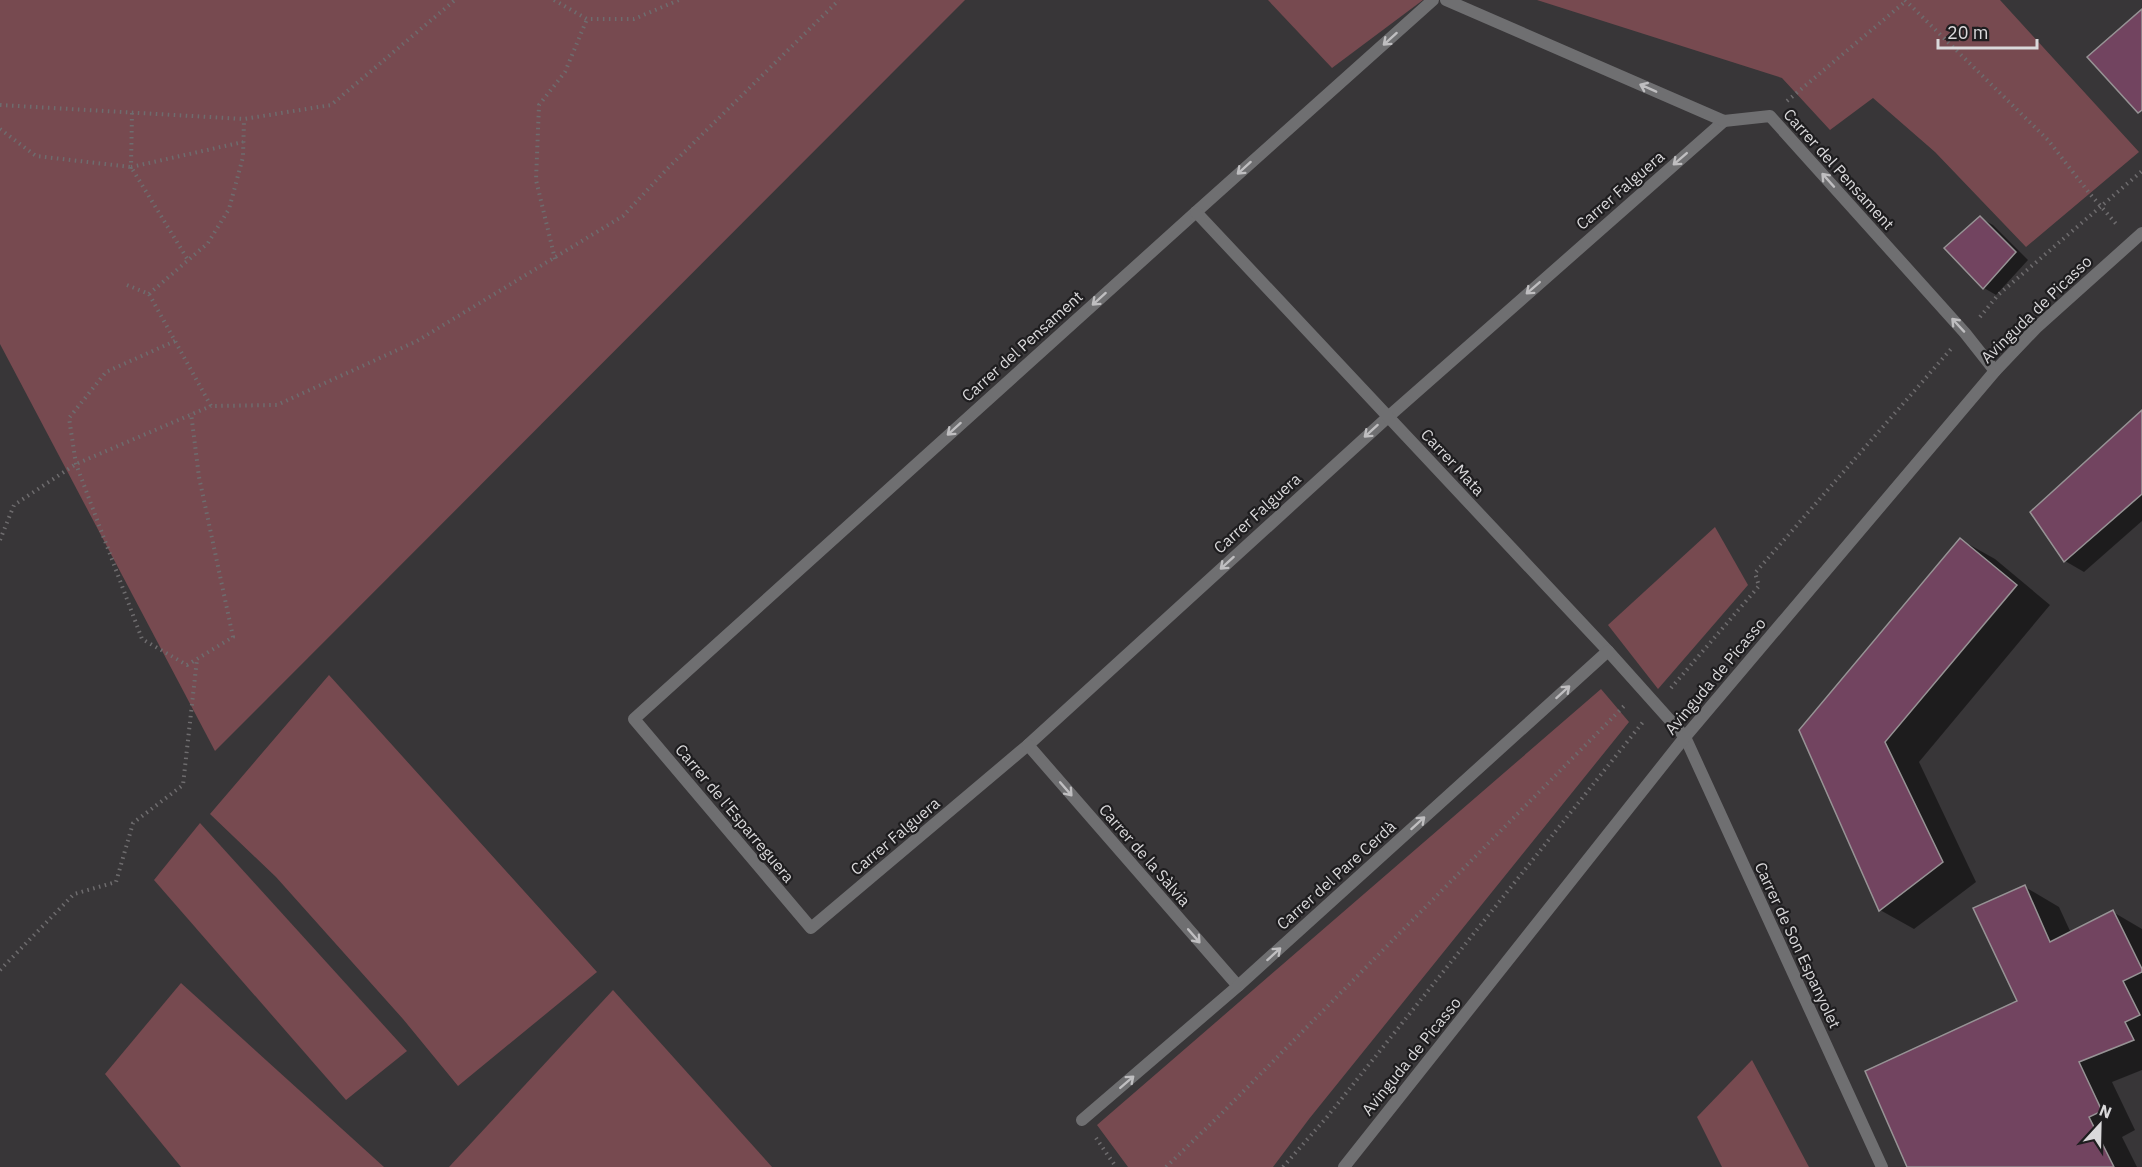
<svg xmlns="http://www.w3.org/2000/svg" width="2142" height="1167" font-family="'IBM Plex Sans',sans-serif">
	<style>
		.green { fill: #774a50 }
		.shadow { fill: #0007 }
		.building { fill: #724460; stroke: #979395; stroke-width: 1.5 }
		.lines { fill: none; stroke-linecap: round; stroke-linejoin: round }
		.path { stroke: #6e6c6e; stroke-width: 4; stroke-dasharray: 1.5 4.5; stroke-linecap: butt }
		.minor { stroke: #6f6f71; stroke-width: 12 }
		.tertiary { stroke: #6f6f71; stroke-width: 12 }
		.oneway { stroke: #bfbec0 }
		.labels { text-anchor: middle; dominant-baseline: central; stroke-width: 4.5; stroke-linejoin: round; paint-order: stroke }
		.street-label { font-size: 16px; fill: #dad9db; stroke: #1e1d1f }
	</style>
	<rect width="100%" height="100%" fill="#383638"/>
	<g class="green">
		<path d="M 0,0 L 965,0 L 215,751 L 0,344 Z"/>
		<path d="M 1268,0 L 1423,0 L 1332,68 Z"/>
		<path d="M 1537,0 L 2000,0 L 2139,152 L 2026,247 L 1935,152 L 1873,98 L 1830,130 L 1782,78 Z"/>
		<path d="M 1715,527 L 1748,585 L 1658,689 L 1608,625 Z"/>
		<path d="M 329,675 L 597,972 L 458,1086 L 403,1019 L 276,877 L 210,814 Z"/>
		<path d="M 1601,689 L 1629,722 L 1309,1119 L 1273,1167 L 1128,1167 L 1097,1125 Z"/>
		<path d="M 200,823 L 407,1051 L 346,1100 L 154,880 Z"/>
		<path d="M 181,983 L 384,1167 L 181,1167 L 105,1074 Z"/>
		<path d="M 613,990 L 772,1167 L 449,1167 Z"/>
		<path d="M 1752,1060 L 1809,1167 L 1722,1167 L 1697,1117 Z"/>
	</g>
	<g class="shadow">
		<path d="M 1980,218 L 1993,225 L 2028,260 L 1996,295 L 1984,288 Z"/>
		<path d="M 2142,412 L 2142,521 L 2084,572 L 2065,561 Z"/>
		<path d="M 1961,540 L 1995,559 L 2050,605 L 1919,762 L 1976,882 L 1914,929 L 1880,910 L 1801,731 Z"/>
		<path d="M 2025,887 L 2059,907 L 2071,933 L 2113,912 L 2142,929 L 2142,1070 L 2112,1082 L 2135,1130 L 2122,1137 L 2137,1167 L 1909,1167 L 2019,1002 Z"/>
	</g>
	<g class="building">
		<path d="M 2142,9 L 2142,110 L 2138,113 L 2087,57 Z"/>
		<path d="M 1980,216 L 2016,252 L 1983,289 L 1944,248 Z"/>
		<path d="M 2142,410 L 2142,494 L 2064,562 L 2030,512 Z"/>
		<path d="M 1960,538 L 2017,585 L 1885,742 L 1943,862 L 1879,911 L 1799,730 Z"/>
		<path d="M 2025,885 L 2050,942 L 2113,910 L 2142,969 L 2142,972 L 2123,981 L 2140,1015 L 2125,1022 L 2134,1040 L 2079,1062 L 2102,1111 L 2089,1117 L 2114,1167 L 1907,1167 L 1865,1071 L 2017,1001 L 1973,908 Z"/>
	</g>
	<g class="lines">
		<g class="path">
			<path d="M 554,0 L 587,19 L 634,19 L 679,0"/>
			<path d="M 1905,0 L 2048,140 L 2090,194 L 2118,226"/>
			<path d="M 1787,101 L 1906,1"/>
			<path d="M 0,105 L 244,119 L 331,105 L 455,0"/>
			<path d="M 132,113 L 131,167 L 243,142"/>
			<path d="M 0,129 L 36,156 L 131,167 L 188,260"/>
			<path d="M 555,259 L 536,180 L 539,105 L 565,72 L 587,19"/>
			<path d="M 127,285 L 149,294 L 211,406 L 277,405 L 417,341 L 623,216 L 668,168 L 839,0"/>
			<path d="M 149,294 L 208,243 L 229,209 L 243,157 L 244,119"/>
			<path d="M 1980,317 L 1998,295 L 2142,171"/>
			<path d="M 175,341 L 106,372 L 69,418 L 76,464 L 142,639 L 187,665 L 233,637 L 199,477 L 191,413"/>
			<path d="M 0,540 L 14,505 L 76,464 L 211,406"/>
			<path d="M 1671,688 L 1759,586 L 1755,573 L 1951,349"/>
			<path d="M 0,970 L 74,894 L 116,882 L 133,823 L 183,785 L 197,659"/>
			<path d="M 1096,1138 L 1116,1167"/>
			<path d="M 1166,1167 L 1222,1113 L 1626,704"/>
			<path d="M 1283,1167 L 1327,1117 L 1643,722"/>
		</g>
		<g class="minor">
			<path d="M 1433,0 L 1196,212 L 634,719 L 811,928 L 1028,745 L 1388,417 L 1724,121"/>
			<path d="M 1446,0 L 1724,121 L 1770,116 L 1965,333 L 1995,371"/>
			<path d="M 1196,212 L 1608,651 L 1685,737 L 1882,1167"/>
			<path d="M 1028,745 L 1238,986"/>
			<path d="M 1082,1120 L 1238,986 L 1608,651"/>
		</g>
		<path class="tertiary" d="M 1344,1167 L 1685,737 L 1995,371 L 2036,328 L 2142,233"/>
	</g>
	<defs><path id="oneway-shaft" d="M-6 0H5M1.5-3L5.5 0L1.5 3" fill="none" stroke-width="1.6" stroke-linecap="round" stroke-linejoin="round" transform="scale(1.5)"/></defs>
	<g class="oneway">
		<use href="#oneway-shaft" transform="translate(1390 39) rotate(138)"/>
		<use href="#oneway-shaft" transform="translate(1648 88) rotate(-156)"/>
		<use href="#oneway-shaft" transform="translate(1680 159) rotate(139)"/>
		<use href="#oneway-shaft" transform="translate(1244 168) rotate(138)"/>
		<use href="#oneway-shaft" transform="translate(1828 180) rotate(-132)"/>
		<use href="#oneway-shaft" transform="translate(1533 288) rotate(139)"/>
		<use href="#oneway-shaft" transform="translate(1099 299) rotate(138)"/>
		<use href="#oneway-shaft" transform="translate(1958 325) rotate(-133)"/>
		<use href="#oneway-shaft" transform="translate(954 429) rotate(138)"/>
		<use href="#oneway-shaft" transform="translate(1371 431) rotate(138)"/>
		<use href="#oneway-shaft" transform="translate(1227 563) rotate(138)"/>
		<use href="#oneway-shaft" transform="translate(1563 692) rotate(-42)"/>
		<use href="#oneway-shaft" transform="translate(1066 789) rotate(49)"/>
		<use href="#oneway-shaft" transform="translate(1418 823) rotate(-42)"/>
		<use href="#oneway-shaft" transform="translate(1194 936) rotate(49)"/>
		<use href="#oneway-shaft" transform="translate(1274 954) rotate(-42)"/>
		<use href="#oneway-shaft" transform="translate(1127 1082) rotate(-41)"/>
	</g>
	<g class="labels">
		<g class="street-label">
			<text transform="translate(1839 169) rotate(48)">Carrer del Pensament</text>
			<text transform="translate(1620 190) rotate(-41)">Carrer Falguera</text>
			<text transform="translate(2036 309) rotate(-44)">Avinguda de Picasso</text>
			<text transform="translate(1022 346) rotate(-42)">Carrer del Pensament</text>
			<text transform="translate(1453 462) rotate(47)">Carrer Mata</text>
			<text transform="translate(1257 513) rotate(-42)">Carrer Falguera</text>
			<text transform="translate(1715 676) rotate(-50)">Avinguda de Picasso</text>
			<text transform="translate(735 813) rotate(50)">Carrer de l'Esparreguera</text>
			<text transform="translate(895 836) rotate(-40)">Carrer Falguera</text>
			<text transform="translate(1145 855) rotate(49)">Carrer de la Sàlvia</text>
			<text transform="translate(1336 875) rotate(-42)">Carrer del Pare Cerdà</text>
			<text transform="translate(1798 945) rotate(65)">Carrer de Son Espanyolet</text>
			<text transform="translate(1411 1056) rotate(-51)">Avinguda de Picasso</text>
		</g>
	</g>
	<g transform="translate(2100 1125) rotate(22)" stroke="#1e1d1f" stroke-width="4.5" paint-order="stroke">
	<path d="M0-4.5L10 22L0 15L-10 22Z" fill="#dad9db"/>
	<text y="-9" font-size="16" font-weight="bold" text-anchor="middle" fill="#dad9db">N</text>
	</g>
	<path d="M1938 39v9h99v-9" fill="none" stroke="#dad9db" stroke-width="3"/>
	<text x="1947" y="39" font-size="18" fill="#dad9db" stroke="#1e1d1f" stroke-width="4.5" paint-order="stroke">20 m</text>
</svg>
